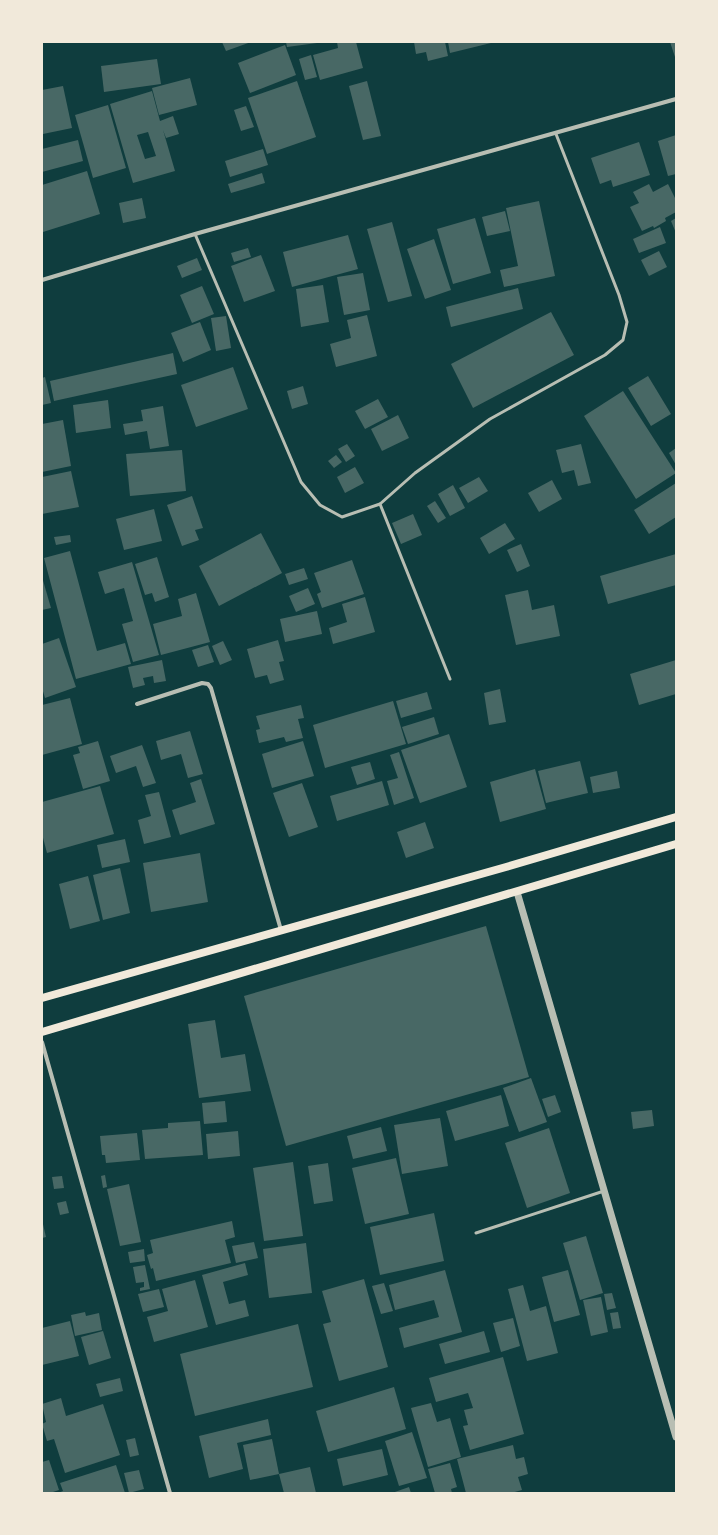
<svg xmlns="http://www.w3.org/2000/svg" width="718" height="1535" font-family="'PT Sans Narrow',sans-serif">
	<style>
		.building { fill: #486865; fill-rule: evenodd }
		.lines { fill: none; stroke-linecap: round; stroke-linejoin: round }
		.service { stroke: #b8beb3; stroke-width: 3 }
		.minor { stroke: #b8beb3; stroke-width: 4 }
		.tertiary { stroke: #b8beb3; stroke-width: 7 }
		.secondary { stroke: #f1e9da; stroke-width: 8 }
	</style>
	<rect width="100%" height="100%" fill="#0f3d3e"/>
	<g class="building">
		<path d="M 222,42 L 251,42 L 226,51 Z"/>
		<path d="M 286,42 L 317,42 L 317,43 L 287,47 Z"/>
		<path d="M 337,42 L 356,42 L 363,68 L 320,80 L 313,55 L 338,48 Z"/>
		<path d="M 414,42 L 445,42 L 448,56 L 428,61 L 426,52 L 416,54 Z"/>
		<path d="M 448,42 L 491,42 L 491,43 L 450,53 Z"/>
		<path d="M 670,42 L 676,42 L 676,60 Z"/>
		<path d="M 285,45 L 296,75 L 250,93 L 238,63 Z"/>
		<path d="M 311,55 L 317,77 L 305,80 L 299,59 Z"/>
		<path d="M 157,59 L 161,84 L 104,92 L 101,66 Z"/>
		<path d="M 190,78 L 197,105 L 159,115 L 152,88 Z"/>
		<path d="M 297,81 L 316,137 L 267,154 L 248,98 Z"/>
		<path d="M 367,81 L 381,136 L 363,140 L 349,86 Z"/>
		<path d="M 63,86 L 72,128 L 43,134 L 42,90 Z"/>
		<path d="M 152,91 L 160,121 L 173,116 L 179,134 L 166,138 L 163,130 L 175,171 L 133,183 L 110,104 ZM 148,132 L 156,156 L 145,159 L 137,135 Z"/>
		<path d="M 108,105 L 126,168 L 93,178 L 75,115 Z"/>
		<path d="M 246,106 L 254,127 L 241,131 L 234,110 Z"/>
		<path d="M 676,135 L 676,174 L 668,176 L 658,141 Z"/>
		<path d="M 78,140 L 83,161 L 42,172 L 42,149 Z"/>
		<path d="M 639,142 L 650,175 L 613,187 L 611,180 L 600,184 L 591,158 Z"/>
		<path d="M 263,149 L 268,165 L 230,177 L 225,161 Z"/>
		<path d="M 87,171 L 100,214 L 43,232 L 42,185 Z"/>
		<path d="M 262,173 L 265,183 L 231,193 L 228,184 Z"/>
		<path d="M 649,184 L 653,192 L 668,184 L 676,200 L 676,212 L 665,218 L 666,221 L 654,228 L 653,226 L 642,231 L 630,207 L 639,203 L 633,192 Z"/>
		<path d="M 142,198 L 146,218 L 123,223 L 119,203 Z"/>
		<path d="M 539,201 L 555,276 L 504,287 L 500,270 L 518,266 L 506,208 Z"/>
		<path d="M 505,211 L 510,231 L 487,236 L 482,217 Z"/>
		<path d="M 475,218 L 491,273 L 453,284 L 437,229 Z"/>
		<path d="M 676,218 L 676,233 L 671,221 Z"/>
		<path d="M 392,222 L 412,296 L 388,302 L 367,229 Z"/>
		<path d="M 660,227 L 666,243 L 639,253 L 633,239 Z"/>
		<path d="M 348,235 L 358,269 L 292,287 L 283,252 Z"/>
		<path d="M 434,239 L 451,290 L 425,299 L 407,249 Z"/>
		<path d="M 248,248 L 251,257 L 234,262 L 231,253 Z"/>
		<path d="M 659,251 L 667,267 L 649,276 L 641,260 Z"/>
		<path d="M 261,255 L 275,291 L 244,302 L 231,266 Z"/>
		<path d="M 197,258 L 202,270 L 182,278 L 177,266 Z"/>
		<path d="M 363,273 L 370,310 L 344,315 L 337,277 Z"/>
		<path d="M 323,285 L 329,322 L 301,327 L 296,289 Z"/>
		<path d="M 202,286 L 214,314 L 192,323 L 180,295 Z"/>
		<path d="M 518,288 L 523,309 L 451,327 L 446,307 Z"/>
		<path d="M 551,312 L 574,355 L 473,408 L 451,364 Z"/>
		<path d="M 367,315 L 377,356 L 336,367 L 330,344 L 351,338 L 347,320 Z"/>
		<path d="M 226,316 L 231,348 L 216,351 L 211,318 Z"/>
		<path d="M 200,322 L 211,350 L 183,362 L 171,333 Z"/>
		<path d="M 173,353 L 177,374 L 54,401 L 50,381 Z"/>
		<path d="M 233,367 L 248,409 L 196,427 L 181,385 Z"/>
		<path d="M 648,376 L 671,414 L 651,426 L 628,388 Z"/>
		<path d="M 45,377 L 51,403 L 42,405 L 42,378 Z"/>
		<path d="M 303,386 L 308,404 L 292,409 L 287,391 Z"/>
		<path d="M 623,391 L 676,473 L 636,499 L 584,416 Z"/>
		<path d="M 378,399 L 388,417 L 365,429 L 355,411 Z"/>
		<path d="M 108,400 L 111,428 L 76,433 L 73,405 Z"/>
		<path d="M 163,406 L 169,446 L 150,449 L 147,431 L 125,435 L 123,424 L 143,421 L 141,410 Z"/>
		<path d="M 398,415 L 409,438 L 382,451 L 371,429 Z"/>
		<path d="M 63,420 L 71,466 L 42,472 L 42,424 Z"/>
		<path d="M 347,444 L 355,456 L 346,462 L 338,449 Z"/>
		<path d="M 581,444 L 591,483 L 578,486 L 574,470 L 562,473 L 556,450 Z"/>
		<path d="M 676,448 L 676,465 L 669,453 Z"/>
		<path d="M 182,450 L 186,491 L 130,496 L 126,454 Z"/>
		<path d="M 336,455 L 342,462 L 334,468 L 328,461 Z"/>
		<path d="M 355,467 L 364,483 L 345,493 L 337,477 Z"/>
		<path d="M 71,471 L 79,507 L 42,514 L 42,477 Z"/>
		<path d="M 479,477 L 488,491 L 468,503 L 459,488 Z"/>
		<path d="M 552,480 L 562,499 L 539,512 L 528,493 Z"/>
		<path d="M 676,483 L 676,517 L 649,534 L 634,510 Z"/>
		<path d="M 453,485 L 465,508 L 450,516 L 438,494 Z"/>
		<path d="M 192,496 L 203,528 L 195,530 L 199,540 L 182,546 L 167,505 Z"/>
		<path d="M 435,501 L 446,518 L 438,523 L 427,506 Z"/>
		<path d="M 154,509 L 162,541 L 124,550 L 116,519 Z"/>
		<path d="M 413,514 L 422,535 L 401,544 L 392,523 Z"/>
		<path d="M 505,523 L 515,539 L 489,554 L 480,538 Z"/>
		<path d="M 261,533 L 282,573 L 219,606 L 199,566 Z"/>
		<path d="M 70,535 L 71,542 L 56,545 L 54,537 Z"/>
		<path d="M 521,544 L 530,566 L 517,572 L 507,550 Z"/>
		<path d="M 70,551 L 97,651 L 125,643 L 131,664 L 76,679 L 44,558 Z"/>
		<path d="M 676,554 L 676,585 L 608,604 L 600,576 Z"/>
		<path d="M 157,557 L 169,597 L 155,602 L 152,593 L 145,595 L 135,564 Z"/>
		<path d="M 352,560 L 364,594 L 322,608 L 317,594 L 321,592 L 314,573 Z"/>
		<path d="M 132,562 L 159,655 L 133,662 L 122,624 L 133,621 L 124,588 L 105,594 L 98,572 Z"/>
		<path d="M 304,568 L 308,579 L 289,585 L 285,574 Z"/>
		<path d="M 42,577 L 51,608 L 42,610 Z"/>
		<path d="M 308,588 L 315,604 L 296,612 L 289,596 Z"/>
		<path d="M 528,590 L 532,610 L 554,605 L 560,636 L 516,645 L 505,595 Z"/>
		<path d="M 196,593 L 210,642 L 161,655 L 153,624 L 182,616 L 178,599 Z"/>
		<path d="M 365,597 L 375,632 L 333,644 L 329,628 L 347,622 L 342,604 Z"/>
		<path d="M 317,611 L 322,634 L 285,642 L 280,619 Z"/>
		<path d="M 59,638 L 76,687 L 45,698 L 42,688 L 42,644 Z"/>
		<path d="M 278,640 L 284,661 L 279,662 L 284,680 L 270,684 L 267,675 L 255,678 L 247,649 Z"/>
		<path d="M 223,641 L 232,660 L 220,665 L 212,646 Z"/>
		<path d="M 208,645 L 214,662 L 198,667 L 192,650 Z"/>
		<path d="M 162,660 L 166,681 L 154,683 L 153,676 L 143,678 L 145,685 L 133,688 L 128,667 Z"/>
		<path d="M 676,660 L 676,694 L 639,705 L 630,674 Z"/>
		<path d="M 500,689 L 506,722 L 489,725 L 484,693 Z"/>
		<path d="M 427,692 L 432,709 L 401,718 L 396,701 Z"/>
		<path d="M 70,698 L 82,744 L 42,755 L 42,705 Z"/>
		<path d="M 393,701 L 406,744 L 325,768 L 313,725 Z"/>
		<path d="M 301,705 L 304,718 L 298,719 L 303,738 L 286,742 L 284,737 L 259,743 L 256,730 L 260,729 L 256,716 Z"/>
		<path d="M 434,717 L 439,734 L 408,744 L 402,727 Z"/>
		<path d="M 190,731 L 203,774 L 188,778 L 181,754 L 161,760 L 156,741 Z"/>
		<path d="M 449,734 L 467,787 L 420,803 L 401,750 Z"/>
		<path d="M 98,741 L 110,781 L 83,789 L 73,755 L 80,753 L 78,747 Z"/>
		<path d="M 303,741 L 314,776 L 272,788 L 262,754 Z"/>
		<path d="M 142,745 L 156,783 L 143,787 L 136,766 L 116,773 L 110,756 Z"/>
		<path d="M 399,752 L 414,798 L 394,805 L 387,781 L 398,778 L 390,755 Z"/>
		<path d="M 580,761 L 588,793 L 546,803 L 538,771 Z"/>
		<path d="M 370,762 L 375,779 L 357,785 L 351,767 Z"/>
		<path d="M 535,769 L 546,809 L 500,822 L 490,782 Z"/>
		<path d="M 617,771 L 620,788 L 593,793 L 590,777 Z"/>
		<path d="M 201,779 L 215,824 L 180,835 L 172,810 L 196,802 L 190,783 Z"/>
		<path d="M 382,781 L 389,805 L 337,821 L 330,796 Z"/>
		<path d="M 302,783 L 318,827 L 289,837 L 273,793 Z"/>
		<path d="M 100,786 L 114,834 L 47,853 L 42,834 L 42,802 Z"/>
		<path d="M 159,792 L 171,837 L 144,844 L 138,820 L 151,816 L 145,795 Z"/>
		<path d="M 425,822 L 434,848 L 406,858 L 397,832 Z"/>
		<path d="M 125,839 L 130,862 L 102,868 L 97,845 Z"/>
		<path d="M 200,853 L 208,902 L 151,912 L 143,863 Z"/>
		<path d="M 120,868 L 130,913 L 103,920 L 93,875 Z"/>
		<path d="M 88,876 L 100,921 L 70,929 L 59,884 Z"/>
		<path d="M 486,926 L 529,1077 L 286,1146 L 244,996 Z"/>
		<path d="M 215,1020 L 221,1058 L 245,1054 L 251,1091 L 199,1098 L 188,1024 Z"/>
		<path d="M 531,1078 L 547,1122 L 519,1132 L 503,1088 Z"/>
		<path d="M 501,1095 L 509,1126 L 455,1141 L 446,1111 Z"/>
		<path d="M 555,1095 L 561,1112 L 548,1117 L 542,1099 Z"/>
		<path d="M 225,1101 L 227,1122 L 204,1124 L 202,1103 Z"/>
		<path d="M 652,1110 L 654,1126 L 633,1129 L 631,1112 Z"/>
		<path d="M 440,1118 L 448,1166 L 402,1174 L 394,1125 Z"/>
		<path d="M 200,1121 L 203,1155 L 145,1159 L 142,1130 L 168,1128 L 168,1123 Z"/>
		<path d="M 381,1127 L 387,1151 L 353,1159 L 347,1136 Z"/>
		<path d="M 549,1128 L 570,1193 L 527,1208 L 505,1143 Z"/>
		<path d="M 238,1131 L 240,1156 L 208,1159 L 206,1134 Z"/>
		<path d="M 137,1133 L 140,1160 L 106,1163 L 105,1155 L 102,1155 L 100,1136 Z"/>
		<path d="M 396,1158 L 409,1214 L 365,1224 L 352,1168 Z"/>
		<path d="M 293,1162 L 303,1236 L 264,1241 L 253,1168 Z"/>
		<path d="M 328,1163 L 333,1201 L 314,1204 L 308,1166 Z"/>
		<path d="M 105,1175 L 107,1187 L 103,1188 L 101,1176 Z"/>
		<path d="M 62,1176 L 64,1188 L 54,1189 L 52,1177 Z"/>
		<path d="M 129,1184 L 141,1242 L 120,1246 L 107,1189 Z"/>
		<path d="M 66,1201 L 69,1213 L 60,1215 L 57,1203 Z"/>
		<path d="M 434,1213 L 444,1261 L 380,1275 L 370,1227 Z"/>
		<path d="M 42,1220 L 46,1237 L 42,1238 Z"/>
		<path d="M 232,1221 L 235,1237 L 225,1240 L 231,1263 L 156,1281 L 153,1268 L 151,1269 L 147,1255 L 153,1253 L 150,1240 Z"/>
		<path d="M 586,1236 L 603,1293 L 580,1300 L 563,1243 Z"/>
		<path d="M 254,1242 L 258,1258 L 236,1263 L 232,1246 Z"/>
		<path d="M 306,1243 L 312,1293 L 269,1298 L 263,1249 Z"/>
		<path d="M 144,1249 L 145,1261 L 130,1263 L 128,1252 Z"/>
		<path d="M 245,1263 L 248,1275 L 223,1282 L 229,1304 L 245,1300 L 249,1316 L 216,1325 L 202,1275 Z"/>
		<path d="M 145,1265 L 150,1289 L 140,1291 L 140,1288 L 144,1287 L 144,1282 L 136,1283 L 133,1267 Z"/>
		<path d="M 445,1270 L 462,1332 L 404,1348 L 399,1328 L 439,1317 L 434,1300 L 395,1310 L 389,1285 Z"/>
		<path d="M 568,1270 L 580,1315 L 554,1322 L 542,1277 Z"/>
		<path d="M 364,1279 L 388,1367 L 339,1381 L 323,1324 L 331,1322 L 322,1291 Z"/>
		<path d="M 195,1280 L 208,1327 L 154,1342 L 147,1317 L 168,1311 L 162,1289 Z"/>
		<path d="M 384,1283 L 393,1311 L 381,1314 L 372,1286 Z"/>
		<path d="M 523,1285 L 530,1311 L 546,1306 L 558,1353 L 527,1361 L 508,1289 Z"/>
		<path d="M 159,1289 L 164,1307 L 143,1312 L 138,1294 Z"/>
		<path d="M 612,1293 L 616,1308 L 607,1310 L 604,1294 Z"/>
		<path d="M 601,1297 L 608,1332 L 591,1336 L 583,1300 Z"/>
		<path d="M 85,1312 L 86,1316 L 99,1313 L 102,1330 L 75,1336 L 71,1315 Z"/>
		<path d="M 618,1312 L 621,1328 L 613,1329 L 610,1313 Z"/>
		<path d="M 513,1318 L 520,1346 L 501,1352 L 493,1323 Z"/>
		<path d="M 70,1321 L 79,1356 L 42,1365 L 42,1328 Z"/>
		<path d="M 298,1324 L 313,1387 L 195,1416 L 180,1354 Z"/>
		<path d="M 103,1331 L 111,1358 L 89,1365 L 81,1337 Z"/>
		<path d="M 484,1331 L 490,1352 L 445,1364 L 439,1344 Z"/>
		<path d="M 503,1357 L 524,1434 L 470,1450 L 463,1426 L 468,1425 L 464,1410 L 473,1408 L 468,1393 L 436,1402 L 429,1378 Z"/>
		<path d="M 120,1378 L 123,1391 L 100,1397 L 96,1384 Z"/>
		<path d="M 394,1387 L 406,1429 L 328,1452 L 316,1411 Z"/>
		<path d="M 61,1398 L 66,1416 L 103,1404 L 120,1455 L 65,1473 L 54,1439 L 47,1441 L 42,1424 L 46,1422 L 42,1404 Z"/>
		<path d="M 431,1403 L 437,1422 L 450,1418 L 461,1457 L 428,1467 L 411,1408 Z"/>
		<path d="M 268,1419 L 271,1435 L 237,1443 L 243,1469 L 209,1478 L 199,1436 Z"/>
		<path d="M 412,1432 L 427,1478 L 399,1486 L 385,1441 Z"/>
		<path d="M 135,1438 L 139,1455 L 130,1457 L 126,1440 Z"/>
		<path d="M 272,1439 L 279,1474 L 250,1480 L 243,1445 Z"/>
		<path d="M 513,1445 L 516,1459 L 524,1457 L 528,1474 L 518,1477 L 522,1490 L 511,1493 L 466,1493 L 457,1459 Z"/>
		<path d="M 382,1449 L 388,1475 L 343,1486 L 337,1459 Z"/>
		<path d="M 49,1460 L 59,1490 L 50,1493 L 42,1493 L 42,1462 Z"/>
		<path d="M 450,1463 L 457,1487 L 451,1489 L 452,1493 L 435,1493 L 428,1469 Z"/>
		<path d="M 116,1465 L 125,1493 L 58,1493 L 63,1491 L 60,1483 Z"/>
		<path d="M 310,1467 L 316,1493 L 284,1493 L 279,1474 Z"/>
		<path d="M 139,1470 L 144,1489 L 129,1493 L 124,1473 Z"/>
		<path d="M 409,1487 L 411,1493 L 392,1493 Z"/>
	</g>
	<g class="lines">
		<g class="service">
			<path d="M 195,234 L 301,482 L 320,505 L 342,517 L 380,504 L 450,679"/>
			<path d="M 380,504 L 415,473 L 490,419 L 605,355 L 623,340 L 627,322 L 619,295 L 556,134"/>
			<path d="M 476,1233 L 604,1191"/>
		</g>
		<g class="minor">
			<path d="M 42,280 L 195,234 L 676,99"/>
			<path d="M 137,704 L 202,683 L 208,684 L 211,688 L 281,930"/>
			<path d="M 42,1042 L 170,1493"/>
		</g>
		<path class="tertiary" d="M 517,892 L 676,1437"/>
		<g class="secondary">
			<path d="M 42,998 L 506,867 L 676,817"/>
			<path d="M 42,1032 L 676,844"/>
		</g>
	</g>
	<rect width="718" height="1535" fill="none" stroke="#f1e9da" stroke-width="86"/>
</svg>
